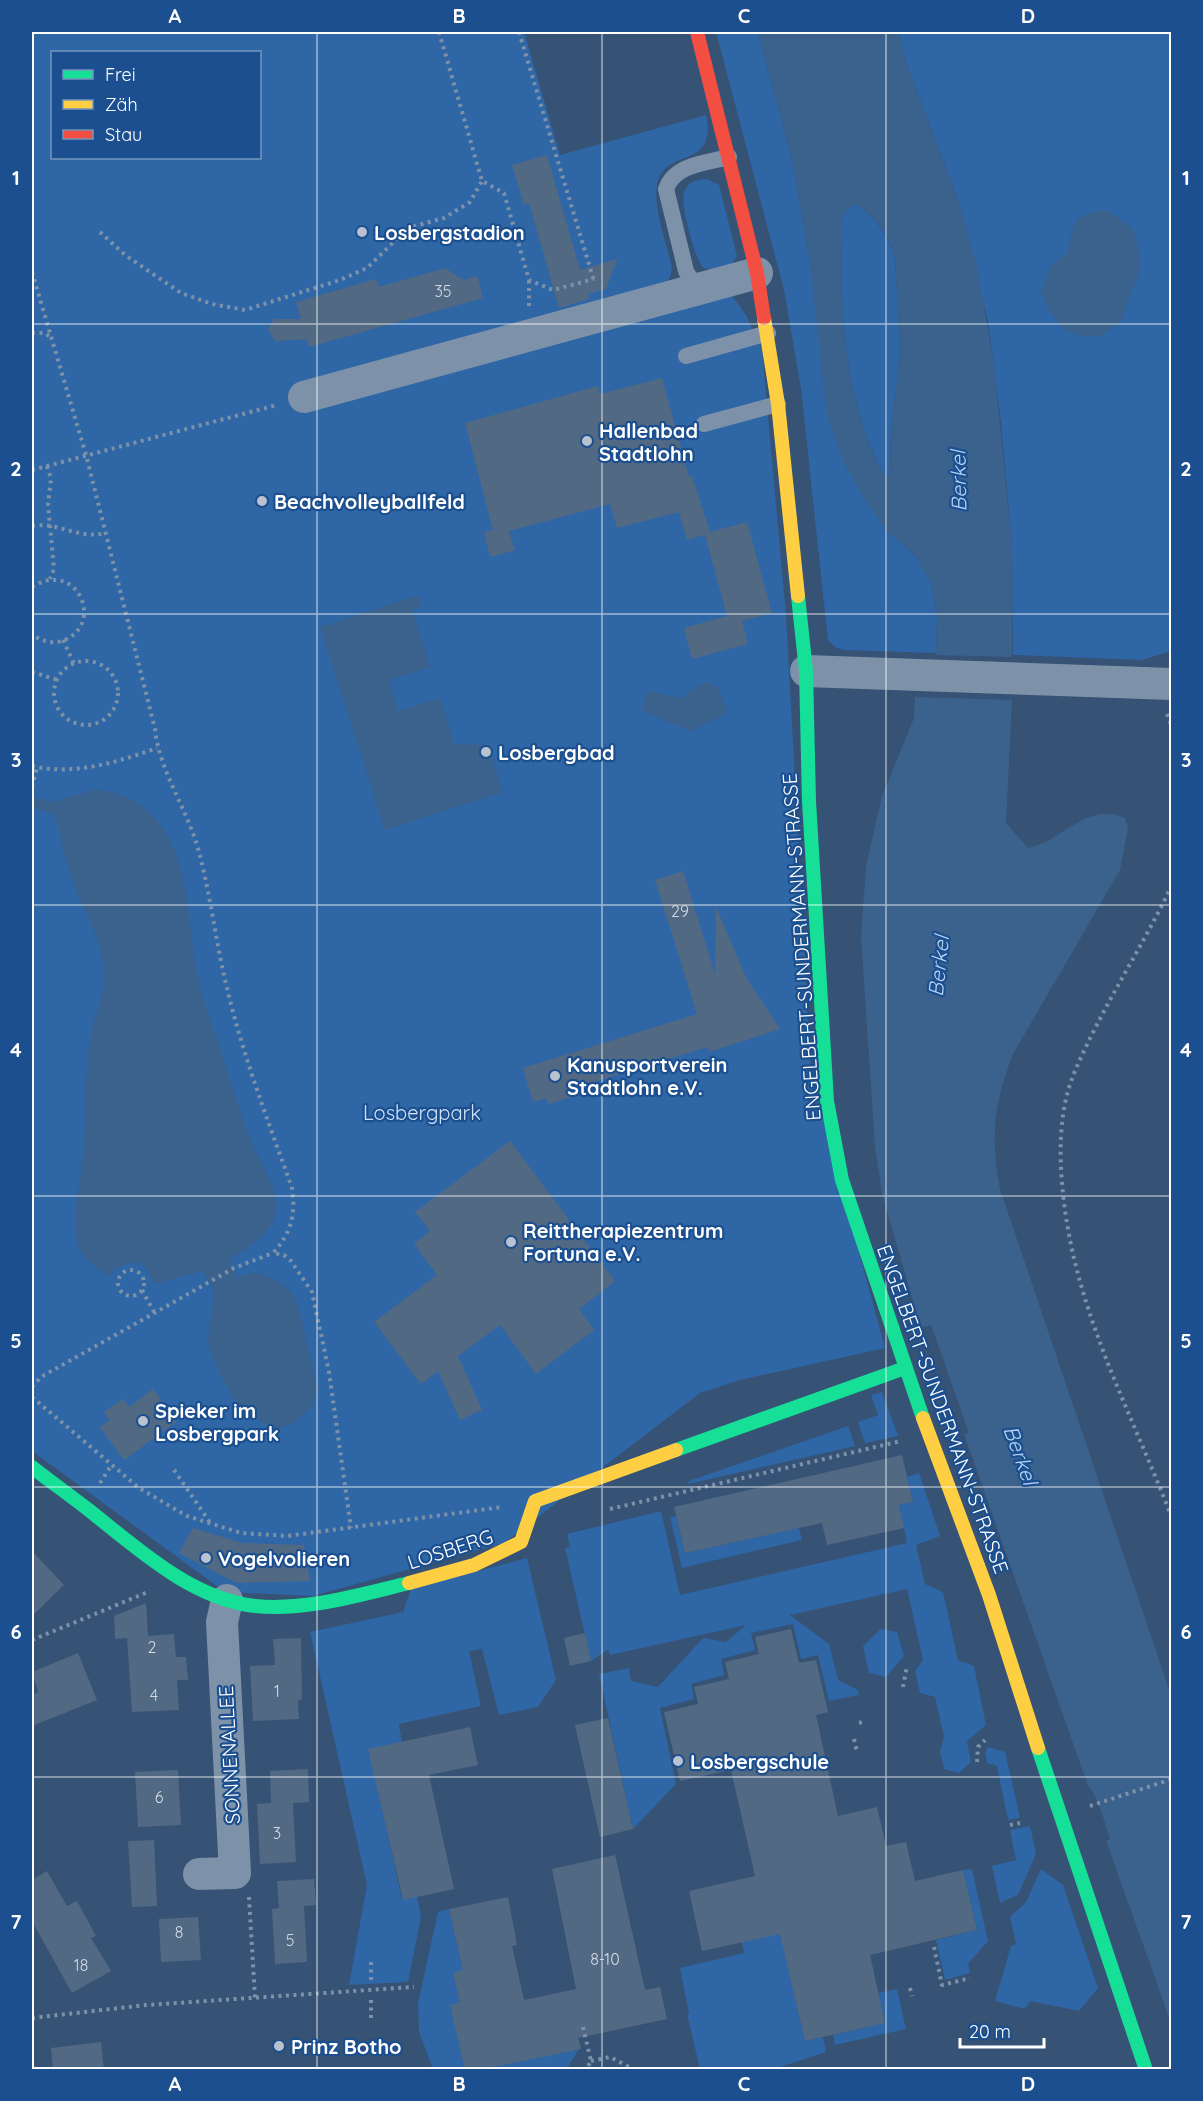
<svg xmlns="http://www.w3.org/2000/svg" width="1203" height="2101" font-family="Quicksand,sans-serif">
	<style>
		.green { fill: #2f66a5; fill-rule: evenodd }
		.water { fill: #3b618d; fill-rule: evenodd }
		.pier { fill: #365274 }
		.building { fill: #526984 }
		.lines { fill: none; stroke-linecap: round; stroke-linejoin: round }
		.path { stroke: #7d92a8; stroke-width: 4; stroke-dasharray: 3 4.5; stroke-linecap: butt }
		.lane { stroke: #7d92a8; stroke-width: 16 }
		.street { stroke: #7d92a8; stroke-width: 32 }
		.fast { stroke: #16e098; stroke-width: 14 }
		.slow { stroke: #ffcf43; stroke-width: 14 }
		.jam { stroke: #f24e42; stroke-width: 14 }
		.grid { fill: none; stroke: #fff; stroke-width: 1.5; stroke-opacity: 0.55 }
		.poi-dot { fill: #b9c2ce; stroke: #1b4f8f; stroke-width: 2 }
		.labels { text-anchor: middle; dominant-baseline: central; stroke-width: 4.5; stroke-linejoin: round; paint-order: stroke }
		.number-label { font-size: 16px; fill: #d4dae0 }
		.poi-label { font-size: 20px; font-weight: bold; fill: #fff; stroke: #1b4f8f; text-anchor: start }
		.street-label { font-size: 20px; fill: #fff; stroke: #1b4f8f }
		.park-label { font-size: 20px; fill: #cfe3fa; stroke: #1b4f8f }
		.water-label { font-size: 21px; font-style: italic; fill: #b5d3f5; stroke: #1b4f8f }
		.neatline { fill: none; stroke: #fff; stroke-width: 2 }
		.grid-label { font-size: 20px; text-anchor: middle; font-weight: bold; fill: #fff }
	</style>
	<rect width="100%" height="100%" fill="#365274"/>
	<g class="green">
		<path d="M 32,32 L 524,32 L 560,155 L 706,115 C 718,172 663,145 657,186 C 653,208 667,245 672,267 L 670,278 L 663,286 L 730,293 L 746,315 L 762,350 L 786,615 L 811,1074 L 885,1348 L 740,1380 L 700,1393 L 504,1543 L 313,1596 L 225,1592 L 32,1451 ZM 52,52 L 260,52 L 260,158 L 52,158 Z"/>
		<path d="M 716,32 L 758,32 L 792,159 L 845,465 L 887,531 L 917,557 L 932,585 L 937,618 L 936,653 L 843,650 L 835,647 L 828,640 L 801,389 L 784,290 Z"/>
		<path d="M 899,32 L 1171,32 L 1171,651 L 1142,660 L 1013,655 L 1012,545 L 1001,423 L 988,322 L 960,205 L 906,63 Z"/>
		<path d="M 707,179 L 719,185 L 737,256 L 731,265 L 715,271 L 704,268 C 695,261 680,204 684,192 C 688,182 696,179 707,179 Z"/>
		<path d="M 855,204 C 872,212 891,239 895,257 L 900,353 L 891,432 L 890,474 L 886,477 C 877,466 873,453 868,440 C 841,369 841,295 841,221 L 847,209 Z"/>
		<path d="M 882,1392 L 898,1436 L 865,1443 L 858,1422 L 878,1415 L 871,1395 Z"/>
		<path d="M 848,1426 L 855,1446 L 688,1484 L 689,1481 Z"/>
		<path d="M 919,1473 L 940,1536 L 916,1545 L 925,1584 L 943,1592 L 958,1660 L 974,1666 L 986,1725 L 967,1741 L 971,1762 L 959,1773 L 944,1769 L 940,1752 L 944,1737 L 935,1697 L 920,1693 L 915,1671 L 923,1660 L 907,1589 L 790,1615 L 829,1644 L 838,1680 L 858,1690 L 859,1695 L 829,1701 L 818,1655 L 801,1659 L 793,1624 L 751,1633 L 755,1650 L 721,1659 L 724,1675 L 691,1684 L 694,1699 L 660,1708 L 676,1784 L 633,1829 L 599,1674 L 629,1668 L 631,1681 L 658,1687 L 703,1638 L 726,1642 L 746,1625 L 610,1655 L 608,1650 L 591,1661 L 565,1548 L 570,1547 L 567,1534 L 661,1511 L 680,1595 L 907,1543 L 899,1505 L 913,1502 L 907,1477 Z"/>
		<path d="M 676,1516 L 685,1553 L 799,1528 L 802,1540 L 682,1568 L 670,1517 Z"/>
		<path d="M 527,1558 L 556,1680 L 538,1707 L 499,1715 L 482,1649 L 469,1651 L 481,1706 L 399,1724 L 402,1742 L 369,1750 L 402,1899 L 417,1896 L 421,1917 L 408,1982 L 349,1985 L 367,1885 L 310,1632 L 403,1612 L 411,1589 Z"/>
		<path d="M 881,1629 L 897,1632 L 904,1656 L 886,1677 L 869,1673 L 863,1646 Z"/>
		<path d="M 988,1747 L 1005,1752 L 1020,1818 L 1008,1820 L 997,1766 L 987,1763 L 985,1753 Z"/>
		<path d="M 1030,1826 L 1036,1854 L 1018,1895 L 1000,1903 L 992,1866 L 1016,1860 L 1010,1830 Z"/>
		<path d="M 972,1869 L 988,1941 L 968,1964 L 970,1973 L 945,1980 L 936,1940 L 977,1930 L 963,1870 Z"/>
		<path d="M 1041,1869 L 1063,1885 L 1098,1988 L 1079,2011 L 1030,2001 L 1025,2009 L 995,2001 L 1011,1946 L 1016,1944 L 1010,1917 L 1026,1902 Z"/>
		<path d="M 449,1909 L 463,1970 L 454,1973 L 460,2002 L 451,2005 L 465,2069 L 433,2069 L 419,2032 L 418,2003 L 438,1912 Z"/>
		<path d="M 776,1914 L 805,2041 L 823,2037 L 826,2052 L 774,2069 L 700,2069 L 687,2014 L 689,2013 L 680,1968 L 744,1953 L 742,1942 Z"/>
		<path d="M 897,1989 L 906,2029 L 835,2045 L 833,2035 L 885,2023 L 878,1993 Z"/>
		<path d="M 580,2047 L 567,2069 L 478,2070 L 567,2050 L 570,2051 Z"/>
	</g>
	<g class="water">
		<path d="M 758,32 L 899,32 L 906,63 L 960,205 L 977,268 L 994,364 L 1012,545 L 1012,699 L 1006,823 L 1028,848 C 1064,841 1086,801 1125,818 L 1128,828 L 1120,870 L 1013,1054 C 994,1103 990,1138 1000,1189 L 1171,1695 L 1171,2023 L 1106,1841 L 1110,1839 C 1104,1822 1100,1800 1088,1786 L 964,1434 L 969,1433 L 931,1325 L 921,1328 L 882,1194 L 875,1147 L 861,937 L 866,866 L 882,796 L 914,718 L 915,697 L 936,653 L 937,618 L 932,585 L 917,557 L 887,531 L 865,500 L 845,465 L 827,417 L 811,271 L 792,159 ZM 855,204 C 872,212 891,238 895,257 L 900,353 L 891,432 L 890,474 L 887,477 C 877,467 873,453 868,440 C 841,369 841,296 841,221 L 847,209 Z"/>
		<path d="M 1108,210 L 1133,230 L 1139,252 L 1140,271 L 1130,294 L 1122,321 L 1101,336 L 1084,337 L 1065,331 L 1049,310 L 1041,292 L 1050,267 L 1068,252 C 1073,220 1074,213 1108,210 Z"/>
		<path d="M 418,595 L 421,607 L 412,610 L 430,667 L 389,680 L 398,711 L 440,698 L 455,744 L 488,745 L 503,792 L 385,830 L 320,627 Z"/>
		<path d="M 705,682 L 718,687 L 727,709 L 722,716 L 691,731 L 642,711 L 646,694 L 649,691 L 681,698 Z"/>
		<path d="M 94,790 C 125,791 152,807 167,835 C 190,875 188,928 197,972 C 201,995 210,1019 218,1041 C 229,1074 238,1108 251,1140 C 259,1164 279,1186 276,1212 C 273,1233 245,1250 229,1259 L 238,1278 L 248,1273 L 263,1274 L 281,1283 L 293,1294 L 300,1313 L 318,1391 L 312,1406 L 294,1423 L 278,1428 L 266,1425 L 239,1406 L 221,1377 L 211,1354 L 208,1338 L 214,1291 L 203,1271 L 154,1284 L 145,1266 L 133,1262 L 115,1268 L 110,1276 C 93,1266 79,1257 76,1236 C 72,1212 80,1188 82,1164 C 88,1119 83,1073 92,1028 C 97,1009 106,991 104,970 C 102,940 85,913 74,885 C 65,862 62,838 55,815 L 32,807 L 32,797 L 53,802 Z"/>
	</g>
	<path class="pier" d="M 932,655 L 1016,657 L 1015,700 L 915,697 L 916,689 Z"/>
	<g class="building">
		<path d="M 547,155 L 580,270 L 617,259 L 606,289 L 588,294 L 589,299 L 559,308 L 529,203 L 524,205 L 512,165 Z"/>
		<path d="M 445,268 L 464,280 L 477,276 L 483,298 L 309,347 L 307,339 L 275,341 L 268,330 L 274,319 L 301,319 L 296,302 L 376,279 L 379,287 Z"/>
		<path d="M 662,378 L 689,477 L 692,476 L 710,532 L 747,522 L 772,613 L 742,621 L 748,644 L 692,659 L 684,628 L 727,616 L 705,535 L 687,540 L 679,512 L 617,528 L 610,504 L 509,531 L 515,550 L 490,557 L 484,532 L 493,530 L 465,423 L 598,386 L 600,394 Z"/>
		<path d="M 683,871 L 715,974 L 716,907 L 746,977 L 780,1029 L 709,1052 L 707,1047 L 587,1084 L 589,1092 L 548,1104 L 546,1098 L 533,1102 L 523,1068 L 697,1014 L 655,880 Z"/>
		<path d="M 510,1141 L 615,1281 L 579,1309 L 594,1330 L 536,1374 L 500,1325 L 458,1356 L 482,1410 L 460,1420 L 438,1371 L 421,1384 L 374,1322 L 437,1275 L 414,1244 L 430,1231 L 415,1212 Z"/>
		<path d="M 153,1389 L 176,1422 L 124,1460 L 100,1427 L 110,1420 L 104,1412 L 123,1399 L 129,1407 Z"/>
		<path d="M 902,1455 L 913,1502 L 899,1505 L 904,1528 L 827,1545 L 822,1523 L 685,1553 L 674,1507 Z"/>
		<path d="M 193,1528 L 242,1543 L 304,1545 L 310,1581 L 236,1583 L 179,1553 Z"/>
		<path d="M 32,1551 L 64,1585 L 32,1616 Z"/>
		<path d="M 146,1603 L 148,1636 L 174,1634 L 176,1657 L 186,1657 L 188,1680 L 177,1680 L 179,1710 L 132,1712 L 127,1638 L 115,1639 L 114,1616 Z"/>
		<path d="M 791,1629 L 799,1663 L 816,1660 L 828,1712 L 816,1715 L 838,1816 L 877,1807 L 886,1846 L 906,1842 L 915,1881 L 963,1870 L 977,1930 L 870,1955 L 885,2023 L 805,2041 L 780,1934 L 702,1951 L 689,1891 L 755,1876 L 731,1770 L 680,1781 L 664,1712 L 698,1704 L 694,1687 L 729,1679 L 725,1662 L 759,1654 L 755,1637 Z"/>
		<path d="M 585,1633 L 591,1661 L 570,1666 L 564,1638 Z"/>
		<path d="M 301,1638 L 302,1700 L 298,1700 L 299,1719 L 253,1721 L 250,1666 L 275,1665 L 273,1639 Z"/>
		<path d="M 78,1653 L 97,1700 L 32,1726 L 32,1695 L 38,1692 L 32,1672 Z"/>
		<path d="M 608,1718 L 633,1829 L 600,1837 L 575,1725 Z"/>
		<path d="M 470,1727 L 478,1765 L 429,1775 L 454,1889 L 403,1900 L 368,1749 Z"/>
		<path d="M 308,1769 L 309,1802 L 293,1803 L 296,1862 L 260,1864 L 257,1804 L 271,1803 L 270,1771 Z"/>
		<path d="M 178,1770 L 181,1825 L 138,1827 L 135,1772 Z"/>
		<path d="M 154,1840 L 157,1906 L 132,1907 L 128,1841 Z"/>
		<path d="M 615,1855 L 645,1990 L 660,1987 L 667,2019 L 578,2038 L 581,2049 L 478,2070 L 465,2070 L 450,2005 L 460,2002 L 453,1973 L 463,1970 L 449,1909 L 508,1897 L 517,1945 L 512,1946 L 524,2000 L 576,1989 L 552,1869 Z"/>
		<path d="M 47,1871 L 67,1906 L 77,1901 L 96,1936 L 91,1938 L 111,1971 L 72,1993 L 32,1921 L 32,1880 Z"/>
		<path d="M 314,1879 L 316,1905 L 304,1906 L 307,1962 L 275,1964 L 272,1909 L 279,1908 L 277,1881 Z"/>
		<path d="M 198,1917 L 201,1960 L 161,1962 L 159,1919 Z"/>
		<path d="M 101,2042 L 104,2070 L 53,2070 L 51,2048 Z"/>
	</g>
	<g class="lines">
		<g class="path">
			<path d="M 439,32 L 482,181 L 504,193 L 529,280 L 553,290 L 594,279"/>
			<path d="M 519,32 L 594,281"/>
			<path d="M 100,232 L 125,255 L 181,293 L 212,304 L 245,310 L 340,280 L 367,268 L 408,228 L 444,218 L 470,202 L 482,181"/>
			<path d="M 32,272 L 86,455 L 155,729 C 159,769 185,806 197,845 C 210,890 215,938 226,984 C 242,1053 268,1121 292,1188 C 296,1215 291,1233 273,1253 L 284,1255 L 291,1261 L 312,1292 L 329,1372 L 351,1528"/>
			<path d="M 529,306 L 529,280"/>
			<path d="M 32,333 L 45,333 L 50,337"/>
			<path d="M 32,464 L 33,470"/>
			<path d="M 47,466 L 51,479 L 48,504 L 54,569 L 50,579"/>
			<path d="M 32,470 L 277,405"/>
			<path d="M 32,526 C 58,521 77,540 106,533"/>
			<path d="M 32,587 C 78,558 106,626 62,641 C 51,644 41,641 32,634"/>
			<path d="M 63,640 L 74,664"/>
			<circle cx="86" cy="693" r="32"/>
			<path d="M 32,672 L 58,680"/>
			<path d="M 1167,714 L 1172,727"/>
			<path d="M 32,766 C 73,776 118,762 157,748"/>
			<path d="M 32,787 L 37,767"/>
			<path d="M 1172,885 C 1142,948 1102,1007 1075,1071 C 1060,1106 1059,1145 1062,1183 C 1072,1306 1128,1404 1172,1518"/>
			<path d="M 32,904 L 32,905"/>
			<circle cx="131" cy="1283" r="13"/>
			<path d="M 142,1290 L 154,1312"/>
			<path d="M 32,1387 L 41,1377 L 234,1268 L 273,1253"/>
			<path d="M 32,1397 L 139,1488 L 187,1516 L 241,1533 L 287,1536 L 502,1507"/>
			<path d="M 174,1470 L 211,1524"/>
			<path d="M 100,1483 L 111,1466"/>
			<path d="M 610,1509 L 901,1441"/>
			<path d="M 32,1640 L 148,1592"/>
			<path d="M 903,1687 L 907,1666"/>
			<path d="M 859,1723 L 866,1721"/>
			<path d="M 854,1739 L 857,1752"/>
			<path d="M 977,1762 L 978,1747 L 985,1740"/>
			<path d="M 1090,1806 L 1172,1779"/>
			<path d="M 1010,1825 L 1020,1823"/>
			<path d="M 249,1897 L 255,1998"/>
			<path d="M 934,1947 L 942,1985 L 970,1978"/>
			<path d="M 371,1980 L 371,1961"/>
			<path d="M 910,1988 L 912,1996"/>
			<path d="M 32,2018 L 146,2005 L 414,1987"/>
			<path d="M 371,2018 L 371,1998"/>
			<path d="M 583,2027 L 591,2061 L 586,2070"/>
			<path d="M 591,2061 L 610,2057 L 635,2070"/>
		</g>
		<g class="lane">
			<path d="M 705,286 L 690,278 L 686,271 L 666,189 C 675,164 706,163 729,157"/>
			<path d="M 686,356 L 768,333"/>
			<path d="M 704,424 L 778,404"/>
		</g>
		<g class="street">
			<path d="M 304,397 L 757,273"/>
			<path d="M 806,671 L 1172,684"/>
			<path d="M 199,1874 L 235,1873 L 222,1622 L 227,1600"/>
		</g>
		<g class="fast">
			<path d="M 798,596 L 806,671 L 809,801 L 827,1101 L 842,1180 L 923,1418"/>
			<path d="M 676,1450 L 905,1368"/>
			<path d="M 32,1467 C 51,1482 71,1496 90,1511 C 138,1549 192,1599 255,1606 C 306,1611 359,1595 409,1583"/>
			<path d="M 1038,1748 L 1146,2070"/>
		</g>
		<g class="slow">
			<path d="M 764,318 L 778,404 L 798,596"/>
			<path d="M 923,1418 L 989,1595 L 1038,1748"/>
			<path d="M 409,1583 L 474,1565 L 521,1542 L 535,1501 L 676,1450"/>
		</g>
		<path class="jam" d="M 697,32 L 757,273 L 764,318"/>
	</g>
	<path class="grid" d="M 317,32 L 317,2070M 602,32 L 602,2070M 886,32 L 886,2070M 32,324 L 1172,324M 32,614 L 1172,614M 32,905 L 1172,905M 32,1196 L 1172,1196M 32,1487 L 1172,1487M 32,1777 L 1172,1777"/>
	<g class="poi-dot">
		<circle cx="362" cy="232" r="6"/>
		<circle cx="587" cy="441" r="6"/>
		<circle cx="262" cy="501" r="6"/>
		<circle cx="486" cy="752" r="6"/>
		<circle cx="555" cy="1076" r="6"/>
		<circle cx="511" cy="1242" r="6"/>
		<circle cx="143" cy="1421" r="6"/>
		<circle cx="206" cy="1558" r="6"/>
		<circle cx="678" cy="1761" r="6"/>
		<circle cx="279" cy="2046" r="6"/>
	</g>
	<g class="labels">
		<g class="number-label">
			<text x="443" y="291">35</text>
			<text x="680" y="911">29</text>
			<text x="152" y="1647">2</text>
			<text x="277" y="1691">1</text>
			<text x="154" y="1695">4</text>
			<text x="159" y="1797">6</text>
			<text x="277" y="1833">3</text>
			<text x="179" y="1932">8</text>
			<text x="290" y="1940">5</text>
			<text x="605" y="1959">8-10</text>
			<text x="81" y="1965">18</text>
		</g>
		<g class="poi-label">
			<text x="374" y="232">Losbergstadion</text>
			<text x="599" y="430">Hallenbad<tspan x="599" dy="23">Stadtlohn</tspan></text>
			<text x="274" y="501">Beachvolleyballfeld</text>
			<text x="498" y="752">Losbergbad</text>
			<text x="567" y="1064">Kanusportverein<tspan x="567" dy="23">Stadtlohn e.V.</tspan></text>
			<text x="523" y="1230">Reittherapiezentrum<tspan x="523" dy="23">Fortuna e.V.</tspan></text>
			<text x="155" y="1410">Spieker im<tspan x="155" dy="23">Losbergpark</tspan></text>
			<text x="218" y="1558">Vogelvolieren</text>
			<text x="690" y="1761">Losbergschule</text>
			<text x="291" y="2046">Prinz Botho</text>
		</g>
		<g class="street-label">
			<text transform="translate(801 947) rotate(-94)">ENGELBERT-SUNDERMANN-STRASSE</text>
			<text transform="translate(943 1409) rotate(70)">ENGELBERT-SUNDERMANN-STRASSE</text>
			<text transform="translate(450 1549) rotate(-18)">LOSBERG</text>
			<text transform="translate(229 1755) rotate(-93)">SONNENALLEE</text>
		</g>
		<g class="park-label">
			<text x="422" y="1112">Losbergpark</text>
		</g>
		<g class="water-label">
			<text transform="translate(958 481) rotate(-91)">Berkel</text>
			<text transform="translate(938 966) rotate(-84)">Berkel</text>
			<text transform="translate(1021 1455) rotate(70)">Berkel</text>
		</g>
	</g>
	<rect width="1203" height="2101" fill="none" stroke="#1b4f8f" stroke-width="66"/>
	<rect x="51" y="51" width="210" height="108" fill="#1b4f8f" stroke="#7695bc" stroke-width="1.5"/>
	<rect x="63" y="70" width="30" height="9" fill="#16e098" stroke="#7695bc" stroke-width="1.5"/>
	<text x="105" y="81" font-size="18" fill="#ffffff">Frei</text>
	<rect x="63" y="100" width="30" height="9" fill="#ffcf43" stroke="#7695bc" stroke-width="1.5"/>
	<text x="105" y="111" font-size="18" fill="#ffffff">Zäh</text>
	<rect x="63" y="130" width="30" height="9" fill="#f24e42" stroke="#7695bc" stroke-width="1.5"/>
	<text x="105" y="141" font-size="18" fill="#ffffff">Stau</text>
	<path d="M960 2038v9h84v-9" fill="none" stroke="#ffffff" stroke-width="3"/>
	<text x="969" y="2038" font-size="18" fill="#ffffff" stroke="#1b4f8f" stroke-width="4.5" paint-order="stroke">20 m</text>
	<rect x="33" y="33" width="1137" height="2035" class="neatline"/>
	<g class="grid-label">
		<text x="175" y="23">A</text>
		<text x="459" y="23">B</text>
		<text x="744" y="23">C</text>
		<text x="1028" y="23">D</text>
		<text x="16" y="185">1</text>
		<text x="1186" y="185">1</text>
		<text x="16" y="476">2</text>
		<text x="1186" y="476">2</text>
		<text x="16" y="767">3</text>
		<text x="1186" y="767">3</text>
		<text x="16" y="1057">4</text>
		<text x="1186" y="1057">4</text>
		<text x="16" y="1348">5</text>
		<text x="1186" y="1348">5</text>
		<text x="16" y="1639">6</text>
		<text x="1186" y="1639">6</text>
		<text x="16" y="1929">7</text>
		<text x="1186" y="1929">7</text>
		<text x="175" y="2091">A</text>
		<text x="459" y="2091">B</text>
		<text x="744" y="2091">C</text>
		<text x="1028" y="2091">D</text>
	</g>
</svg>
